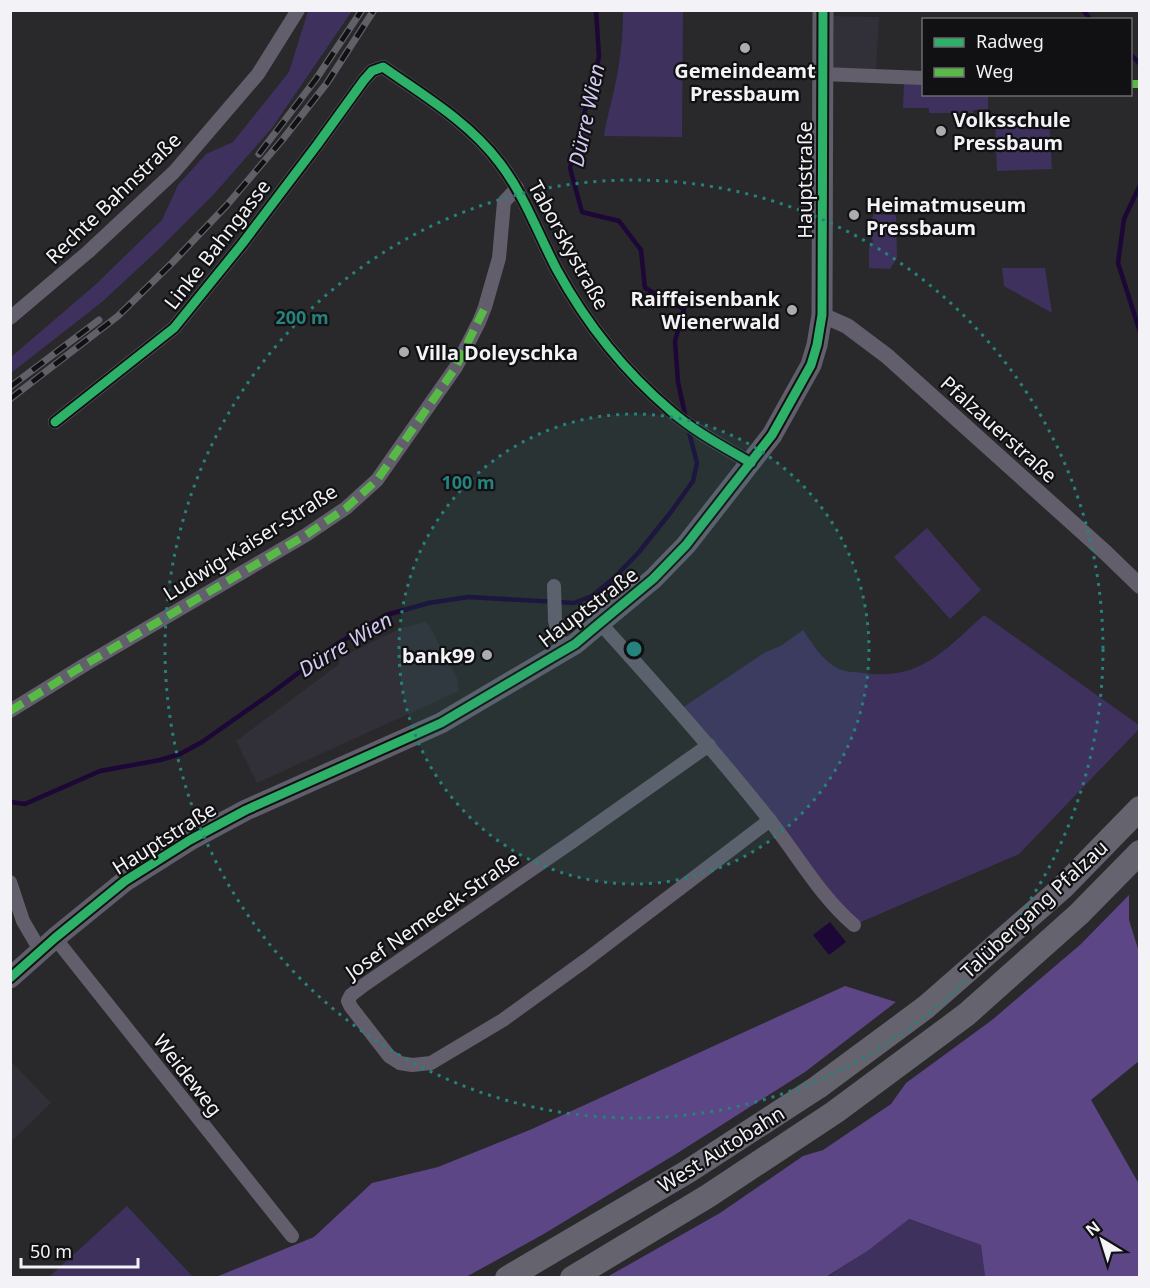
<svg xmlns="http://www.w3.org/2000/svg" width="1150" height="1288" font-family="'Noto Sans',sans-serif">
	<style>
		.built { fill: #312f38 }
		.green { fill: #3f315d }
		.forest { fill: #5c4685 }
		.water { fill: #1c0736 }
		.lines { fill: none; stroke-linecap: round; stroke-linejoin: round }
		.stream { stroke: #1c0736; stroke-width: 4.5 }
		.minor { stroke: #625e6c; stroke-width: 14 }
		.tertiary { stroke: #625e6c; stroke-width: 16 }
		.primary { stroke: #615e6b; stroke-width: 21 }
		.motorway { stroke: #65636d; stroke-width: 24 }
		.rail-casing { stroke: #615f67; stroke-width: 7 }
		.rail { stroke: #111012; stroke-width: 4.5; stroke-dasharray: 14; stroke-linecap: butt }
		.quiet { stroke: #58b947; stroke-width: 8; stroke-dasharray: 15 8; stroke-linecap: butt }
		.cycleway-casing { stroke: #111012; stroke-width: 13 }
		.cycleway { stroke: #2db169; stroke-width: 9 }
		.ring { fill: none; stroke: #26827c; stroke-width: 3; stroke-dasharray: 3 6 }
		.poi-dot { fill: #acabaf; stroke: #111012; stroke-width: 2 }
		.labels { text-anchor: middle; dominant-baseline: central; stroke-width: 4.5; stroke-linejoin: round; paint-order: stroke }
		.poi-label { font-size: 20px; font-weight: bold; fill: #f3f2f6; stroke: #111012; text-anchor: start }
		.street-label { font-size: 20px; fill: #f3f2f6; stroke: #111012 }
		.water-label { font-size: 21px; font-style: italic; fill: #d4c9f2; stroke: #111012 }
		.centre { fill: #26827c; stroke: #111012; stroke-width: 3 }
		.ring-label { font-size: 18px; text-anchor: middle; font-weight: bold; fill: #26827c; stroke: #111012; stroke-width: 4.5; stroke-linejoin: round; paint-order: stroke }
	</style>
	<rect width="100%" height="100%" fill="#29282b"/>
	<g class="built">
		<path d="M 830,16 L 879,17 L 876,72 L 829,71 Z"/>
		<path d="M 425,622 L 429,625 L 457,678 L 459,691 L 257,783 L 236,741 L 339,664 L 340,658 L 401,628 Z"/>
		<path d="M 11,1061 L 51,1103 L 11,1142 Z"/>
	</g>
	<g class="green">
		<path d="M 308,11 L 352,11 L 272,128 L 214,194 L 159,249 L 102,302 L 11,373 L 11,357 L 94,286 L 162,220 L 178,185 L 206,154 L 233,142 L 289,72 Z"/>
		<path d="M 623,11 L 683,11 L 682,137 L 604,136 C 607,116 613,97 617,76 C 621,55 623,33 623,11 Z"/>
		<path d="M 923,81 L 924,94 L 993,95 L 988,95 L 988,109 L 973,110 L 973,113 L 929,113 L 929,108 L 903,108 L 904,82 Z"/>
		<path d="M 1049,120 L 1052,169 L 997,171 L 995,122 Z"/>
		<path d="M 874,214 L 896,215 L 897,258 L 890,269 L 869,268 L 869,247 L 873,243 L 872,238 L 869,234 L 869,226 Z"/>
		<path d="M 1002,268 L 1045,268 L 1052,313 L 1004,286 Z"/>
		<path d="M 927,528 L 981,590 L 950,619 L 894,557 Z"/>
		<path d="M 984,615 L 1139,725 L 1140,728 L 1019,854 L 854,925 L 679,710 L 764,653 L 782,645 L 803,630 C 812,643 822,660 837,668 C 843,672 856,672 864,673 C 920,681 945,650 984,615 Z"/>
		<path d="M 127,1206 L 192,1276 L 190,1278 L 49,1277 Z"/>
		<path d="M 908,1219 L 981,1245 L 985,1277 L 826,1278 L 866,1252 Z"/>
	</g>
	<g class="forest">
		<path d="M 1129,895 L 1129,920 L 1139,952 L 1139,1061 L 1091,1100 L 1139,1184 L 1139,1277 L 985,1277 L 981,1245 L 909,1219 L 866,1252 L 826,1277 L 607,1277 L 720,1213 L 803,1156 L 823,1150 L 891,1104 L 906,1083 L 992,1020 L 1081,944 Z"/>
		<path d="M 845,986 L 896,1002 L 805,1072 L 676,1154 L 542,1235 L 466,1277 L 216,1277 L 314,1237 L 372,1183 L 438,1167 L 532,1129 Z"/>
	</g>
	<path class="water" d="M 830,922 L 846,942 L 829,955 L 813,935 Z"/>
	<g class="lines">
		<g class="stream">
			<path d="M 596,10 L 599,57 L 570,168 L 582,212 L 619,221 L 641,250 L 645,288 L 684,309 L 675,341 L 678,382 L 686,419"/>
			<path d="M 1083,10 L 1091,20"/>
			<path d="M 1130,54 L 1140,64"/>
			<path d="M 1140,185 L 1124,219 L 1118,263 L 1140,332"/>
			<path d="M 10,802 L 25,804 L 100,771 L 160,760 L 180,754 L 202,742 L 273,692 L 337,644 L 386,615 L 429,603 L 468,597 L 574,603 L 592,596 L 614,578 L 639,552 L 671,512 L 693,481 L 697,463 L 688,428"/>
		</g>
		<g class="minor">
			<path d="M 823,74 L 924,78"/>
			<path d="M 10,318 L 88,252 L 174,172 L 258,74 L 298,10"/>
			<path d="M 55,422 L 174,328 L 242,244 L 317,145 L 364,80 L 372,71 L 383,67 C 423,95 469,122 499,162 C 524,194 538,234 557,270 C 586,323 625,372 671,411 C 695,432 724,447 751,463"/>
			<path d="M 554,586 L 555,621 L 563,651"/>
			<path d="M 600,623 C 658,687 715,751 768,818 C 797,854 819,895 854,925"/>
			<path d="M 10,711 L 86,664 L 306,535 L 346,508 L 377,480 L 456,367 L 479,322 L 485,307 L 499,258 L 504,202 L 517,188"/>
			<path d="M 709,745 L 573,841 L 364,985 L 351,995 L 348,1001 L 351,1007 L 389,1056 L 400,1063 L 412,1065 L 431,1063 L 503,1020 L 586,960 L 770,820"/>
			<path d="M 10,882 L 23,921 L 40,950"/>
			<path d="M 55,938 L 292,1236"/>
		</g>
		<path class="tertiary" d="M 822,315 L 847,326 L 887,356 L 1106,553 L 1140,586"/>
		<path class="primary" d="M 10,978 L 55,938 L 125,881 L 190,840 L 246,810 L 441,723 L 546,661 L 575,644 L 600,623 L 653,579 L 686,545 L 772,435 L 811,365 L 817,345 L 822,315 L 823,10"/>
		<g class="motorway">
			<path d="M 507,1278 L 687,1172 L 818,1087 L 926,1007 L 1062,888 L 1140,808"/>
			<path d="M 572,1278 L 708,1196 L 835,1112 L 967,1014 L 1079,914 L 1140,852"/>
		</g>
		<g class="rail-casing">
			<g id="rail">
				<path d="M 259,154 L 316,79 L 362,10"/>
				<path d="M 10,387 L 99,320"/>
				<path d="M 10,399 L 118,316 L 173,262 L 227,205 L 283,139 L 327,83 L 374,10"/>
			</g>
		</g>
		<use href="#rail" class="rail"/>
		<g class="quiet">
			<path d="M 1130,84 L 1140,84"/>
			<path d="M 10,711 L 86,664 L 306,535 L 346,508 L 377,480 L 456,367 L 485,307"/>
		</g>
		<g class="cycleway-casing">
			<g id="cycleway">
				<path d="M 55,422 L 174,328 L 242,244 L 317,145 L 364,80 L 372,71 L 383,67 C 423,95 469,122 499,162 C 524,194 538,234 557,270 C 586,323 625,372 671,411 C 695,432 724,447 751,463"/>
				<path d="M 10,978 L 55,938 L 125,881 L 190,840 L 246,810 L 441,723 L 546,661 L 575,644 L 600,623 L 653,579 L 686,545 L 772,435 L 811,365 L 817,345 L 822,315 L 823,10"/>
			</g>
		</g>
		<use href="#cycleway" class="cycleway"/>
	</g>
	<circle cx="634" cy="649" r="235" fill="#26827c" fill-opacity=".12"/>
	<g class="ring">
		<circle cx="634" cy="649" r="235"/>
		<circle cx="634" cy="649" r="469"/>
	</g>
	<g class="poi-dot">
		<circle cx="745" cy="48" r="6"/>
		<circle cx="941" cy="131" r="6"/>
		<circle cx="854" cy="215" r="6"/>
		<circle cx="792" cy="310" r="6"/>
		<circle cx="404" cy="352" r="6"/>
		<circle cx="487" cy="655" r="6"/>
	</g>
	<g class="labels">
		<g class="poi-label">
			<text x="745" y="70" text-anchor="middle">Gemeindeamt<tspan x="745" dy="23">Pressbaum</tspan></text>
			<text x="953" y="119">Volksschule<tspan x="953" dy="23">Pressbaum</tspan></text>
			<text x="866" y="204">Heimatmuseum<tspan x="866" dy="23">Pressbaum</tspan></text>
			<text x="780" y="298" text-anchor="end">Raiffeisenbank<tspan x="780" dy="23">Wienerwald</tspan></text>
			<text x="416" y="352">Villa Doleyschka</text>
			<text x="475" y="655" text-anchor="end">bank99</text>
		</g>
		<g class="street-label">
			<text transform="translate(804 180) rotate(-90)">Hauptstraße</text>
			<text transform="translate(113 198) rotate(-44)">Rechte Bahnstraße</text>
			<text transform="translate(217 244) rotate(-52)">Linke Bahngasse</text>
			<text transform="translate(569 245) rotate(61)">Taborskystraße</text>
			<text transform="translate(999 429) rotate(42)">Pfalzauerstraße</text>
			<text transform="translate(250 542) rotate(-32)">Ludwig-Kaiser-Straße</text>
			<text transform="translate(588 607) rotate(-37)">Hauptstraße</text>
			<text transform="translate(164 838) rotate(-32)">Hauptstraße</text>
			<text transform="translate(1034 909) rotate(-43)">Talübergang Pfalzau</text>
			<text transform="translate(432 915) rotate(-35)">Josef Nemecek-Straße</text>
			<text transform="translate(188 1075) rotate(52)">Weideweg</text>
			<text transform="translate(721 1149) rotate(-32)">West Autobahn</text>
		</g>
		<g class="water-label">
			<text transform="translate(586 115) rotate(-78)">Dürre Wien</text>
			<text transform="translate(345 644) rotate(-31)">Dürre Wien</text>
		</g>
	</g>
	<circle cx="634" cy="649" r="9" class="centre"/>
	<g class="ring-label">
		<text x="302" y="324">200 m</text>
		<text x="468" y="489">100 m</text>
	</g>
	<rect width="1150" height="1288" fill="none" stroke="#f3f2f6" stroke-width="24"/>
	<rect x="922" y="18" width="210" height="78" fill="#111012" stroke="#6b6a6d" stroke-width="1.5"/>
	<rect x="934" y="38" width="30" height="9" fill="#2db169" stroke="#6b6a6d" stroke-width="1.5"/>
	<text x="976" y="48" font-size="18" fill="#f3f2f6">Radweg</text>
	<rect x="934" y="68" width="30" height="9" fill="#58b947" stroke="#6b6a6d" stroke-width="1.5"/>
	<text x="976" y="78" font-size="18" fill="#f3f2f6">Weg</text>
	<g transform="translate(1102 1240) rotate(322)" stroke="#111012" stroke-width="4.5" paint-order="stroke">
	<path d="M0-4.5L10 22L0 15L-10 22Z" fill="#f3f2f6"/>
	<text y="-9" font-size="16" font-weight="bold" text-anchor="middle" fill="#f3f2f6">N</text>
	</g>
	<path d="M21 1258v9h117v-9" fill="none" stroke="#f3f2f6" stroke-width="3"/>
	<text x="30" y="1258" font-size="18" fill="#f3f2f6" stroke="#111012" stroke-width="4.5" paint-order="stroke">50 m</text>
</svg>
